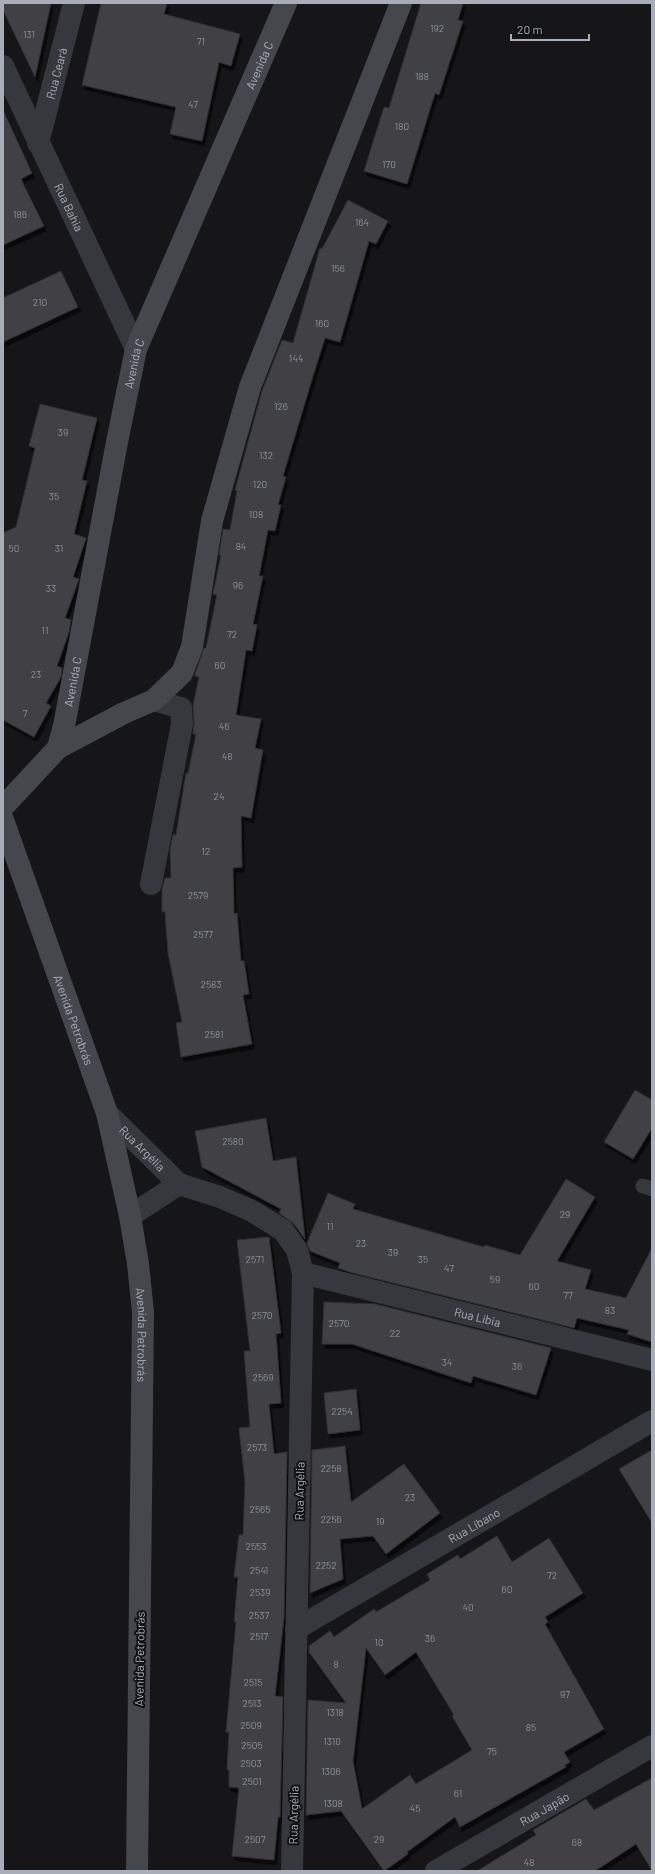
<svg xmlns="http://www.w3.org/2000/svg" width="655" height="1874" font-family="Barlow,sans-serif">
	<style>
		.building { fill: #404145; stroke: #303034; fill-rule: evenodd; filter: url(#shadow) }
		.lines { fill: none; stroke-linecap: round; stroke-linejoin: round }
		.lane { stroke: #37383d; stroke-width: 15 }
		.street { stroke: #37383d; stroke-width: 22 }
		.secondary { stroke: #45474d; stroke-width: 22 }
		.labels { text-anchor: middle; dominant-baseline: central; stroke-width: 4; stroke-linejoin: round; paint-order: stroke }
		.number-label { font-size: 10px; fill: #8e929b }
		.street-label { font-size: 12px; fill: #a8adb8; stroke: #111113 }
	</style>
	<defs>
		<filter id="shadow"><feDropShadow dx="2.5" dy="4.5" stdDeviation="0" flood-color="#0009"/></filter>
	</defs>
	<rect width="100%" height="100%" fill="#161618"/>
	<g class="building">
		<path d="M 3,3 L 51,3 L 35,77 L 3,10 Z"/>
		<path d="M 101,3 L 167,3 L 164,14 L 240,34 L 231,66 L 219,62 L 202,141 L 170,134 L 176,107 L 82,85 Z"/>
		<path d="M 421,3 L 463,3 L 458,20 L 463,21 L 439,95 L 435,93 L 407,184 L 364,171 L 384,107 L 389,108 Z"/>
		<path d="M 3,110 L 32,173 L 21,179 L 44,226 L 3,245 Z"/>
		<path d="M 348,200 L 388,221 L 376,244 L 369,241 L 340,342 L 325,338 L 313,376 L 283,476 L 286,477 L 278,505 L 281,505 L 275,531 L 268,530 L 259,576 L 263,576 L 253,624 L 257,625 L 252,651 L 246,650 L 236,715 L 261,719 L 255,748 L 263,750 L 251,818 L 241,816 L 242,867 L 233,868 L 234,914 L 237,913 L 241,961 L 244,961 L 249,994 L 243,995 L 252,1044 L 181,1057 L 176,1023 L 182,1022 L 168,953 L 165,912 L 162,912 L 162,889 L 165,878 L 171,878 L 170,850 L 173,835 L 176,835 L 186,773 L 188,774 L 196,734 L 193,734 L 194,723 L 193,706 L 199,677 L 195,676 L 195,674 L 204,648 L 206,648 L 217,595 L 213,594 L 221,555 L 219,555 L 223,529 L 230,530 L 237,491 L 235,490 L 262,391 L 282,340 L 293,343 L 320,248 L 322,249 Z"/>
		<path d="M 61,271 L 78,307 L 3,342 L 3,298 Z"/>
		<path d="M 40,404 L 97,418 L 82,480 L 87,481 L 74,534 L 86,538 L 73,577 L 79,579 L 65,618 L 71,620 L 69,632 L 57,666 L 62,668 L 61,677 L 46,703 L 51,706 L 34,737 L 3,720 L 3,533 L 16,527 L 35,448 L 29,446 Z"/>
		<path d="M 635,1090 L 652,1100 L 652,1128 L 633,1159 L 604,1142 Z"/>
		<path d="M 266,1118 L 273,1161 L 296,1157 L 305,1239 L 293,1223 L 279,1213 L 281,1209 L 202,1167 L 195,1131 Z"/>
		<path d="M 566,1179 L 595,1197 L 557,1261 L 591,1270 L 585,1289 L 626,1298 L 652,1248 L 652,1342 L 627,1334 L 629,1330 L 577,1318 L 574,1328 L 353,1273 L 338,1268 L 340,1263 L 310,1251 L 307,1243 L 328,1193 L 355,1204 L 353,1209 L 484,1247 L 485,1245 L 520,1255 Z"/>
		<path d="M 269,1237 L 281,1333 L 276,1334 L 281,1403 L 269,1404 L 274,1454 L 287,1452 L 284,1617 L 275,1696 L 283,1697 L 280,1817 L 278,1817 L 274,1860 L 232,1856 L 239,1788 L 229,1787 L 229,1770 L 227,1770 L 229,1732 L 226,1732 L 236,1622 L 234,1622 L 238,1577 L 234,1577 L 239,1535 L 243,1535 L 245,1482 L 239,1428 L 250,1427 L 244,1351 L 250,1351 L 237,1240 Z"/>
		<path d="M 324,1302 L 375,1304 L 551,1348 L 536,1395 L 473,1376 L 471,1383 L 352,1344 L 322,1344 Z"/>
		<path d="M 356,1389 L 360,1430 L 328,1434 L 324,1393 Z"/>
		<path d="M 345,1446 L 351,1502 L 404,1464 L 440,1513 L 386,1554 L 373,1536 L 340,1539 L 343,1579 L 310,1593 L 312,1450 Z"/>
		<path d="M 652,1450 L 652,1523 L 619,1469 Z"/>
		<path d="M 497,1536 L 512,1562 L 549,1538 L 583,1593 L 545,1617 L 548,1622 L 545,1624 L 604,1729 L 564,1752 L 570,1762 L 565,1765 L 566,1767 L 460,1827 L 455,1817 L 407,1852 L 408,1854 L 384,1871 L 341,1811 L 306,1815 L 308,1700 L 346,1703 L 309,1652 L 309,1646 L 330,1631 L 334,1637 L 374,1609 L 376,1612 L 430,1580 L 427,1574 L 458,1555 L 460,1559 ZM 366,1648 L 385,1675 L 416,1652 L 454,1715 L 452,1716 L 472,1750 L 416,1784 L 410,1775 L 362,1809 L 353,1761 Z"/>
		<path d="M 652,1778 L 652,1871 L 636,1844 L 595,1871 L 477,1871 L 536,1835 L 533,1830 L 586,1799 L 594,1810 Z"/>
	</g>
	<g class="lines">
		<path class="lane" d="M 643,1186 L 652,1189"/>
		<g class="street">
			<path id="s1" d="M 3,66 L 136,349"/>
			<path id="s2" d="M 38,143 L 74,3"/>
			<path d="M 151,884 L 182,724 L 181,708 L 154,700"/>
			<path id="s3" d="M 107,1113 L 179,1184 L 220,1197 L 252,1211 L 283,1230 L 297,1250 L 303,1273 L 292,1871"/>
			<path d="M 130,1216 L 179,1184"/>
			<path id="s4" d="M 303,1273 L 652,1360"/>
			<path id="s5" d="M 296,1629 L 652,1421"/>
			<path id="s6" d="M 436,1871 L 652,1746"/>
		</g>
		<g class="secondary">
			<path id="s7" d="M 58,748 L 64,726 L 117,442 L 136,349 L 286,3"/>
			<path d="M 3,807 L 58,748 L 124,713 L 154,700 L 182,673 L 192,647 L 212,521 L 250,387 L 401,3"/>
			<path id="s8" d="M 3,820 L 107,1113 L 130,1216 L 138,1264 L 143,1312 L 137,1871"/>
		</g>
	</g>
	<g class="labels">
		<g class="number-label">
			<text x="437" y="28">192</text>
			<text x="29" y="34">131</text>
			<text x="201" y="41">71</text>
			<text x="422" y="76">188</text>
			<text x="193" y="104">47</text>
			<text x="402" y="126">180</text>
			<text x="389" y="164">170</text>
			<text x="20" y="214">186</text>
			<text x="362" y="222">164</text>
			<text x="338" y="268">156</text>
			<text x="40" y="302">210</text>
			<text x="322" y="323">160</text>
			<text x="296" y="358">144</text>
			<text x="281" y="406">126</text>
			<text x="63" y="432">39</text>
			<text x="266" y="455">132</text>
			<text x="260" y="484">120</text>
			<text x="54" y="496">35</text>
			<text x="256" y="514">108</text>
			<text x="241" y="546">84</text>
			<text x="14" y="548">50</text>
			<text x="59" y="548">31</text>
			<text x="238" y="585">96</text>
			<text x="51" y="588">33</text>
			<text x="45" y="630">11</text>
			<text x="232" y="634">72</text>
			<text x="220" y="665">60</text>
			<text x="36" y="674">23</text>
			<text x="25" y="713">7</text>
			<text x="224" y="726">46</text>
			<text x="227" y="756">48</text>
			<text x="219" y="796">24</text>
			<text x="206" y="851">12</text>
			<text x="198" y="895">2579</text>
			<text x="203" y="934">2577</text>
			<text x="211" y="984">2583</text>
			<text x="214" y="1034">2581</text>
			<text x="233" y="1141">2580</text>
			<text x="565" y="1214">29</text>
			<text x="330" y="1226">11</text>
			<text x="361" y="1243">23</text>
			<text x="393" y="1252">39</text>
			<text x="255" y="1259">2571</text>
			<text x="423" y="1259">35</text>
			<text x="449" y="1268">47</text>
			<text x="495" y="1279">59</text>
			<text x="534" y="1286">60</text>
			<text x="568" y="1295">77</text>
			<text x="610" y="1310">83</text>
			<text x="262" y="1315">2570</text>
			<text x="339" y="1323">2570</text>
			<text x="395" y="1333">22</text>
			<text x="447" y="1362">34</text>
			<text x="517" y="1366">36</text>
			<text x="263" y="1377">2569</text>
			<text x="342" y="1411">2254</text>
			<text x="257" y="1447">2573</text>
			<text x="331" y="1468">2258</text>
			<text x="410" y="1497">23</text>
			<text x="260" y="1509">2565</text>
			<text x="331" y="1519">2256</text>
			<text x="380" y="1521">19</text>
			<text x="256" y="1546">2553</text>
			<text x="326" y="1565">2252</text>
			<text x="259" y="1570">2541</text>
			<text x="552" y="1575">72</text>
			<text x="507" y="1589">60</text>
			<text x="260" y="1592">2539</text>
			<text x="468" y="1607">40</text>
			<text x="259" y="1615">2537</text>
			<text x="259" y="1636">2517</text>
			<text x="430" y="1638">36</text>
			<text x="379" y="1642">10</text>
			<text x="336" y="1664">8</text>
			<text x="253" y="1682">2515</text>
			<text x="565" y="1694">97</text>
			<text x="252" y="1703">2513</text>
			<text x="335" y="1712">1318</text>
			<text x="251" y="1725">2509</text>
			<text x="531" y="1727">85</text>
			<text x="332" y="1741">1310</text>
			<text x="252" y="1745">2505</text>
			<text x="492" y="1751">75</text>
			<text x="251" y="1763">2503</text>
			<text x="331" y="1771">1306</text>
			<text x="252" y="1781">2501</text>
			<text x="458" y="1793">61</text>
			<text x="333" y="1803">1308</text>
			<text x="415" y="1808">45</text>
			<text x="255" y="1839">2507</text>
			<text x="379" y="1839">29</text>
			<text x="577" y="1842">68</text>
			<text x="529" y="1862">48</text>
		</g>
		<g class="street-label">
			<text stroke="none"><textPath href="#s7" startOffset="716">Avenida C</textPath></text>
			<text stroke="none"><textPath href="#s2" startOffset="72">Rua Ceará</textPath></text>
			<text stroke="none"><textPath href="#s1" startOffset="156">Rua Bahia</textPath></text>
			<text stroke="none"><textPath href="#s7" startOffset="392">Avenida C</textPath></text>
			<text stroke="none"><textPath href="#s7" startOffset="68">Avenida C</textPath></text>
			<text stroke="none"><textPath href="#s8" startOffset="212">Avenida Petrobrás</textPath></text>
			<text stroke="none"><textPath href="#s3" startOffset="50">Rua Argélia</textPath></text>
			<text stroke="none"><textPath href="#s4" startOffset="180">Rua Líbia</textPath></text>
			<text stroke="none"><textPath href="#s8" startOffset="536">Avenida Petrobrás</textPath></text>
			<text transform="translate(299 1491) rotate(-89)">Rua Argélia</text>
			<text stroke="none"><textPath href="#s5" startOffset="206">Rua Líbano</textPath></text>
			<text transform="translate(139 1659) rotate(-89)">Avenida Petrobrás</text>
			<text stroke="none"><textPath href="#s6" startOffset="125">Rua Japão</textPath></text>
			<text transform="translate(293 1815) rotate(-89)">Rua Argélia</text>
		</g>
	</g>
	<rect width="655" height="1874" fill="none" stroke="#a8adb8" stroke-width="8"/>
	<path d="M511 34v6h78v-6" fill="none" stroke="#a8adb8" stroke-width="2"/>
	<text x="517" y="34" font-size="12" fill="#a8adb8" stroke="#111113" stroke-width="3" paint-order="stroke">20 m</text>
</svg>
